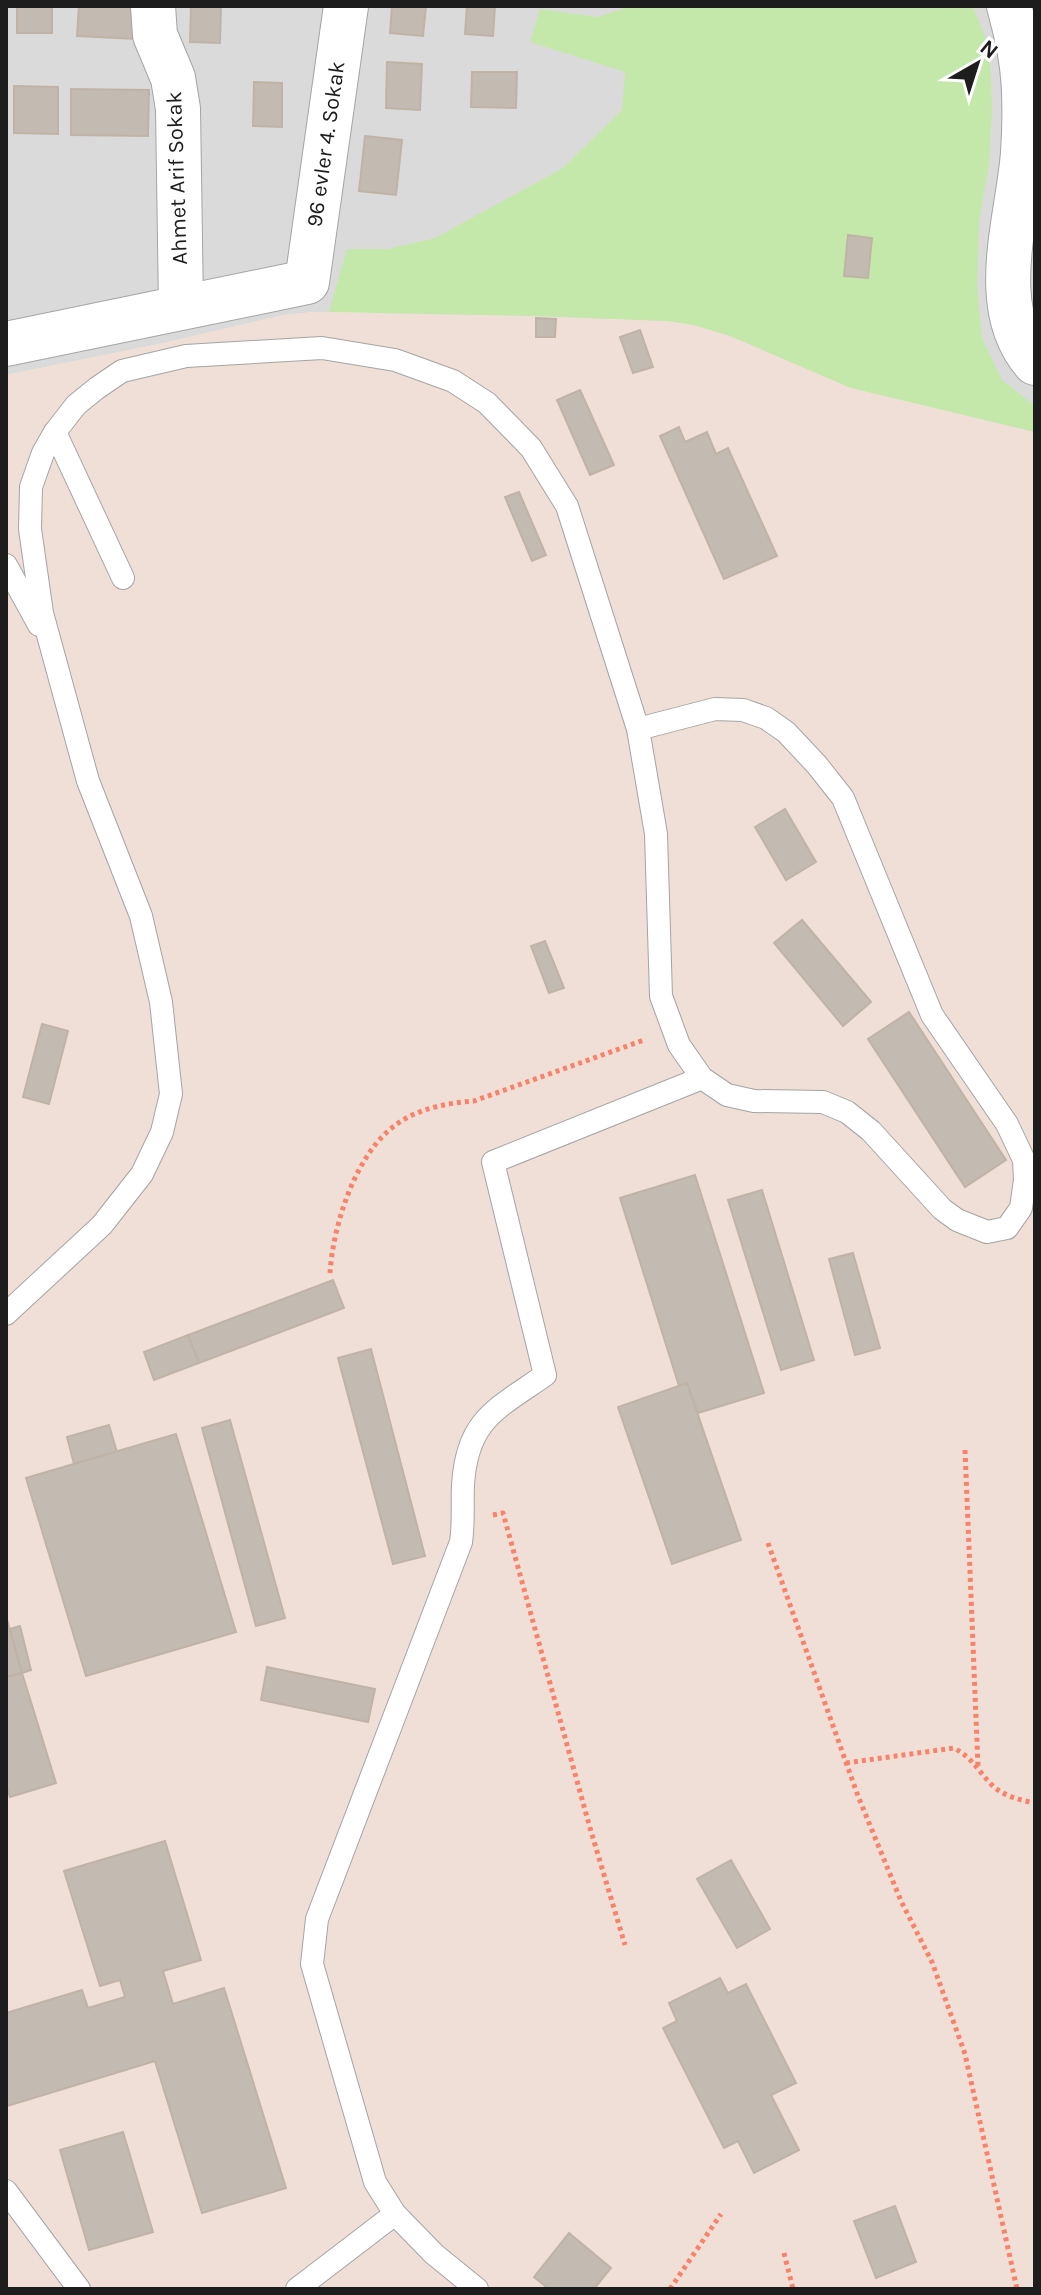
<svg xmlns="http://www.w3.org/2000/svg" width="1041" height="2295" font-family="Karla,sans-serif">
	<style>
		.residential { fill: #dbdada }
		.military { fill: #f0dfd6 }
		.grass { fill: #c4e8a9 }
		.building { fill: #c3bab2; stroke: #c0b3a6; stroke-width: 2 }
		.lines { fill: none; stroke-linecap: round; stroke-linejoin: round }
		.lane-casing { stroke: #a4a4a4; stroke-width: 24 }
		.street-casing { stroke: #a4a4a4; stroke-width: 46 }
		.path { stroke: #f8826a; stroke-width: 5; stroke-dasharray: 4 4; stroke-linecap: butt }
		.lane { stroke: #fff; stroke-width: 22 }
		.street { stroke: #fff; stroke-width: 44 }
		.labels { text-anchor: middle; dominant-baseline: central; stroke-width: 6; stroke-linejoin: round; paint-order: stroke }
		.street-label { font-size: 22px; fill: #1d1d1d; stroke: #fff }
	</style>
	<rect width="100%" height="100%" fill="#eeebe3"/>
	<path class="residential" d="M 6,6 L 1035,6 L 1035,432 L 851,388 L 376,312 L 314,312 L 284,315 L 164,343 L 6,375 Z"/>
	<path class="military" d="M 314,312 L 535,316 L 668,321 L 694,325 L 730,336 L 851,388 L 1035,432 L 1035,2289 L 6,2289 L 6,375 L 164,343 L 284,315 Z"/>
	<path class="grass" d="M 624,6 L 973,6 L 985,36 L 990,59 L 992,108 L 989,164 L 979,221 L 977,287 L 982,338 L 1002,380 L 1035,406 L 1035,432 L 851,388 L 730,336 L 694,325 L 668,321 L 535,316 L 329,312 L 347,249 L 388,249 L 435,238 L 563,168 L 622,110 L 625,72 L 530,42 L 540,9 L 597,17 L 623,9 Z"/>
	<g class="building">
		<rect x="17" y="6" width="35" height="27"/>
		<path d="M 79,6 L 137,6 L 136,39 L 77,36 Z"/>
		<path d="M 191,6 L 221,6 L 220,43 L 190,42 Z"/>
		<path d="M 392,6 L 426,6 L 423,36 L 390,33 Z"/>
		<path d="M 467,6 L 495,6 L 493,36 L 465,34 Z"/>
		<path d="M 387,62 L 422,64 L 420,110 L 386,108 Z"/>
		<path d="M 472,72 L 517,72 L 516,108 L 471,107 Z"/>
		<path d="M 254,82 L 282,83 L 282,127 L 253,126 Z"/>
		<path d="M 14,86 L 58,87 L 58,134 L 14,133 Z"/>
		<path d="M 71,89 L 149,90 L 148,136 L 71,135 Z"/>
		<path d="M 365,136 L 402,140 L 396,195 L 359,191 Z"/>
		<path d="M 848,235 L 872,238 L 868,278 L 844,276 Z"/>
		<path d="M 536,318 L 556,319 L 555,337 L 536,337 Z"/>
		<path d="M 640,330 L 653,367 L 633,373 L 620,337 Z"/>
		<path d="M 580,390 L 614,465 L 590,475 L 557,400 Z"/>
		<path d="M 679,427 L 685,442 L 707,432 L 716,454 L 728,448 L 777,556 L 724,579 L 660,436 Z"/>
		<path d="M 519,492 L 546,555 L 532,561 L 505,497 Z"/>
		<path d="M 785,809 L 816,862 L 786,880 L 755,827 Z"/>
		<path d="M 802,920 L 871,1002 L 843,1026 L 774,943 Z"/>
		<path d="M 545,941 L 564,988 L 549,993 L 531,946 Z"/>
		<path d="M 909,1012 L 1006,1160 L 965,1187 L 868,1039 Z"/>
		<path d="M 42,1024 L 68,1031 L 49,1104 L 23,1097 Z"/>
		<path d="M 695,1175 L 764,1393 L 698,1413 L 687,1383 L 679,1386 L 620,1198 Z"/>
		<path d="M 762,1190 L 814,1360 L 781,1370 L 728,1200 Z"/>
		<path d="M 853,1253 L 880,1348 L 855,1355 L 829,1259 Z"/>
		<path d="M 333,1280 L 344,1308 L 199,1363 L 188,1335 Z"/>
		<path d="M 188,1335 L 199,1363 L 154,1380 L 144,1352 Z"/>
		<path d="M 371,1349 L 425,1556 L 393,1564 L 338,1358 Z"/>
		<path d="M 687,1383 L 741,1540 L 672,1564 L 618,1407 Z"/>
		<path d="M 230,1420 L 285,1618 L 256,1626 L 202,1428 Z"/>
		<path d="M 109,1425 L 117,1452 L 74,1464 L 67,1437 Z"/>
		<path d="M 176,1434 L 236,1632 L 86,1676 L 26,1478 Z"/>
		<path d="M 6,1616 L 22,1673 L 6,1677 Z"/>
		<path d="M 20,1626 L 31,1670 L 22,1673 L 10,1629 Z"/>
		<path d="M 267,1667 L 375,1689 L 368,1722 L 261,1700 Z"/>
		<path d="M 22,1673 L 56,1783 L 10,1797 L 6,1785 L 6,1677 Z"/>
		<path d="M 165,1841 L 201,1960 L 163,1971 L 173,2004 L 224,1988 L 286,2188 L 202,2213 L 155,2061 L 7,2106 L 6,2104 L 6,2013 L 82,1990 L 88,2008 L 125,1997 L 120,1980 L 100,1986 L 64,1871 Z"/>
		<path d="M 731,1860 L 770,1929 L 737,1948 L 697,1879 Z"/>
		<path d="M 720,1978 L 728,1993 L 746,1984 L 796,2083 L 771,2095 L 799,2150 L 754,2173 L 738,2141 L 724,2148 L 663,2028 L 677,2021 L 669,2003 Z"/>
		<path d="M 123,2132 L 153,2232 L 89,2250 L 60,2150 Z"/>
		<path d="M 895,2206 L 916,2262 L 876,2278 L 854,2221 Z"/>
		<path d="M 569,2233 L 611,2268 L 594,2289 L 549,2289 L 534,2277 Z"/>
	</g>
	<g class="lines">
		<g class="lane-casing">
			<g id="lane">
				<path d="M 55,432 L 123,578"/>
				<path d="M 6,565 L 39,625"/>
				<path d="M 6,1314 L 102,1225 L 142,1174 L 162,1132 L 171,1094 L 161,1002 L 141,916 L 88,781 L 42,613 L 30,529 L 31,487 L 43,453 L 55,432 L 76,405 L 97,388 L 122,371 L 186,356 L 322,348 L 395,360 L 453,381 L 487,403 L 531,448 L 567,506 L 638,729 L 656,834 L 661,996 L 679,1045 L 702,1078 L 727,1095 L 754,1101 L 823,1102 L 847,1112 L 871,1131 L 942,1209 L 957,1220 L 987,1232 L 1007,1228 L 1021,1208 L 1025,1180 L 1024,1160 L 1007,1124 L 932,1015 L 843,798 L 817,765 L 786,732 L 766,718 L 743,710 L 715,709 L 638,729"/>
				<path d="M 6,2191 L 79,2289"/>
				<path d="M 297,2289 L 395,2214"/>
				<path d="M 477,2289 L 434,2254 L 395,2214 L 375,2182 L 312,1964 L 317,1919 L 461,1542 C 464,1522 462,1504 463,1485 C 467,1419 497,1409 545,1375 L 493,1162 L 702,1078"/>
			</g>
		</g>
		<g class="street-casing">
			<g id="street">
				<path d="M 153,6 L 155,35 L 173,78 L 178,109 L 181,306"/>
				<path d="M 1009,6 C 1013,22 1018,38 1020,54 C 1026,86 1025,121 1023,153 C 1018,219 986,307 1035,363"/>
				<path d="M 6,344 L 307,282 L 346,6"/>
			</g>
		</g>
		<g class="path">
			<path d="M 330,1273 C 333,1225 356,1152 397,1124 C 419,1108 448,1103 474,1101 L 644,1040"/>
			<path d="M 965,1450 L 978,1766"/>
			<path d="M 493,1515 L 503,1513 L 590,1828 L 625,1945"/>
			<path d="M 768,1543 L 858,1796 L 901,1901 L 932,1962 L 965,2054 L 1017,2289"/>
			<path d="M 846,1763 L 954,1748 C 974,1759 977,1770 992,1785 C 1003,1796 1020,1800 1035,1803"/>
			<path d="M 784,2253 L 793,2289"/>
			<path d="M 670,2289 L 721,2214"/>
		</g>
		<use href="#lane" class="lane"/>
		<use href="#street" class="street"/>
	</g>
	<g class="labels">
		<g class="street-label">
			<text transform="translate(326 144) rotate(-82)">96 evler 4. Sokak</text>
			<text transform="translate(177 178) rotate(-92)">Ahmet Arif Sokak</text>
		</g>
	</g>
	<rect width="1041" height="2295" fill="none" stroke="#1d1d1d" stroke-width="16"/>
	<g transform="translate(977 64) rotate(39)" stroke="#ffffff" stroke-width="6" paint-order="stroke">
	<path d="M0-6L14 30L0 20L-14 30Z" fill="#1d1d1d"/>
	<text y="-12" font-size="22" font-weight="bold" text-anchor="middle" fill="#1d1d1d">N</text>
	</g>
</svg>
